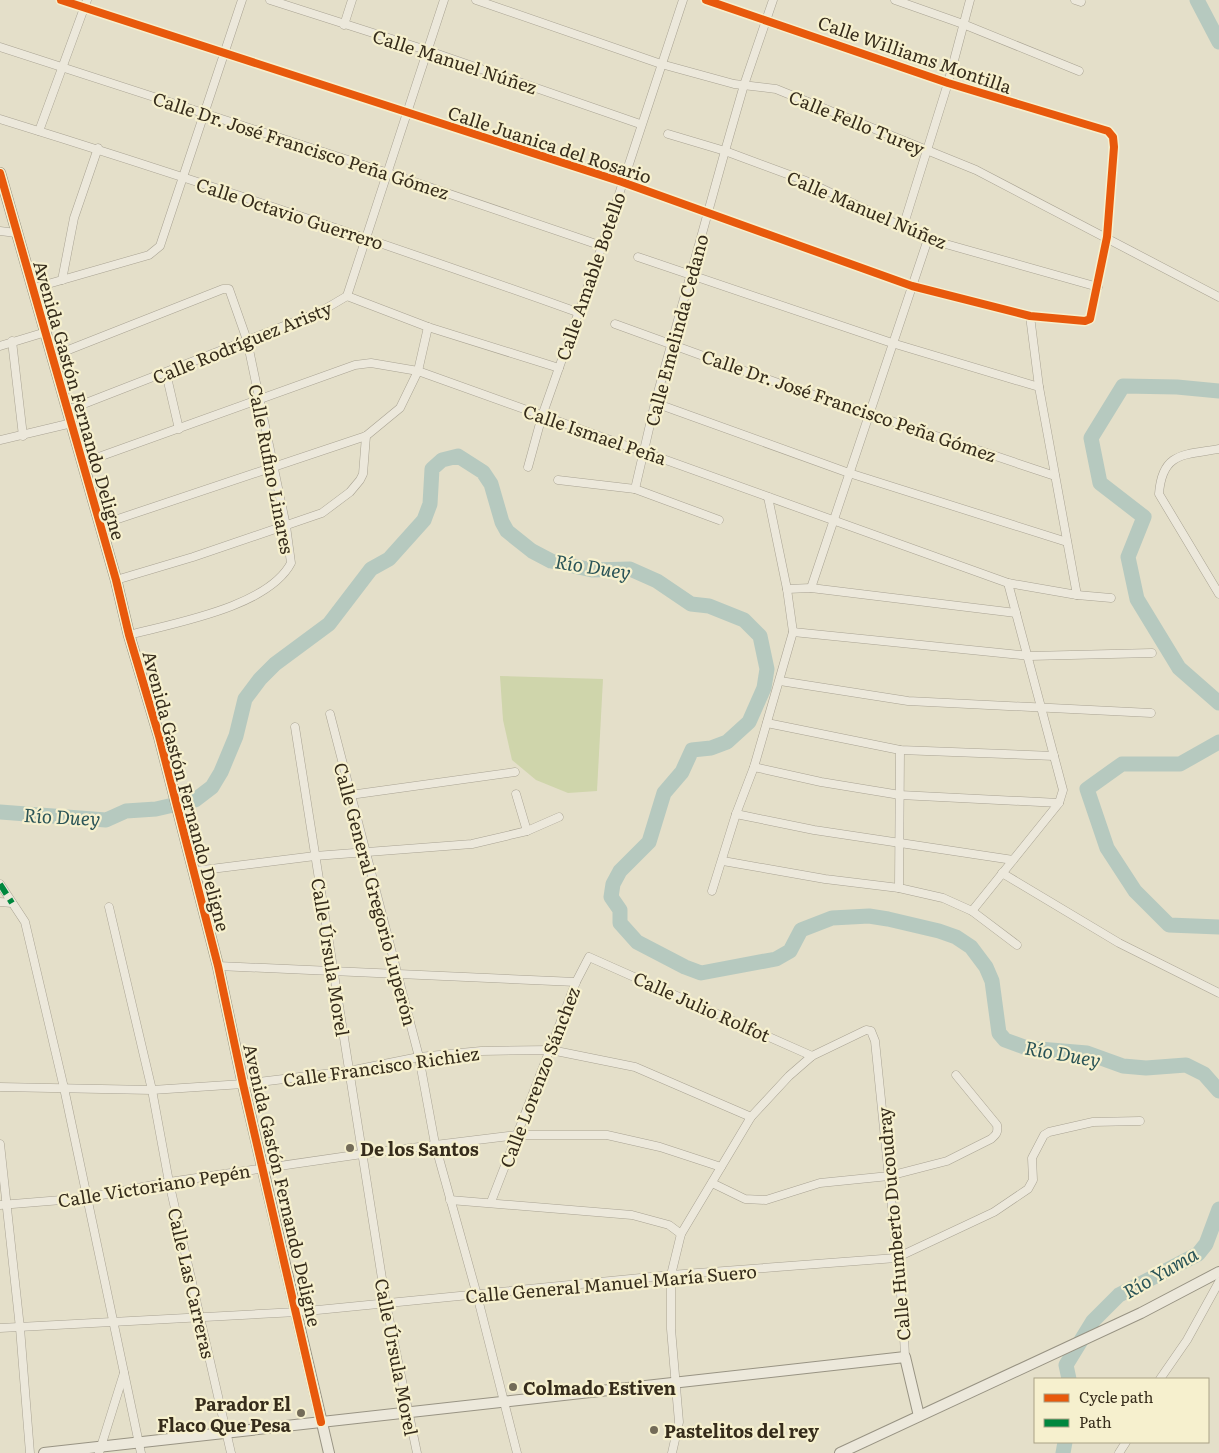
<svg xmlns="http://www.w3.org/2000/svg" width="1219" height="1453" font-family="Literata,serif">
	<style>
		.green { fill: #cfd5ab }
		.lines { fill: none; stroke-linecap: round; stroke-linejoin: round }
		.river { stroke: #b6c9bf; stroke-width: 15 }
		.street-casing { stroke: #a9a393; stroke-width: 9 }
		.secondary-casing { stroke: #989383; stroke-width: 12 }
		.street { stroke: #ece8db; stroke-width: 8 }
		.secondary { stroke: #ece8db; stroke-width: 10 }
		.quiet { stroke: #00873e; stroke-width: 6; stroke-dasharray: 12 6; stroke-linecap: butt }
		.cycleway-casing { stroke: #f6f0ce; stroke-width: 11 }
		.cycleway { stroke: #e8590c; stroke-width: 8 }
		.poi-dot { fill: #736b58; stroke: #f6f0ce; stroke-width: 2 }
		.labels { text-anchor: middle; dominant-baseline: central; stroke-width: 4.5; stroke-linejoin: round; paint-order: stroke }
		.street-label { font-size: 18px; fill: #362c1b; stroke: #f6f0ce }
		.poi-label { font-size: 18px; font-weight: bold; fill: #362c1b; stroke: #f6f0ce; text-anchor: start }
		.water-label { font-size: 19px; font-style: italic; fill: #2a5457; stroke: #f6f0ce }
	</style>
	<rect width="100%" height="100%" fill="#e4dfc9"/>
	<path class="green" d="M 500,676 L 603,679 L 597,791 L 568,793 L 536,780 L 512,760 L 503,720 Z"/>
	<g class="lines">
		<g class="river">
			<path d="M 1197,0 L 1219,42"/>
			<path d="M 1219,391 L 1177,387 L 1123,386 L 1091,438 L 1100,483 L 1144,517 L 1128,557 L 1137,599 L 1179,668 L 1219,703"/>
			<path d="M 1219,742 L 1180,764 L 1122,764 L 1087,789 L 1107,848 L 1135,891 L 1169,925 L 1219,927"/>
			<path d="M 0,812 L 106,820 L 126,811 L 156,809 L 195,800 L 212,787 L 221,772 L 236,736 L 245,699 L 260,679 L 275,664 L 329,624 L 371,569 L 389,559 L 424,520 L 430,504 L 432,469 L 442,460 L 458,456 L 483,472 L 491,484 L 502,522 L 507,531 L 532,551 L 551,561 L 592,570 L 630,569 L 657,581 L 691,604 L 709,606 L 744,620 L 760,636 L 767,669 L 764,688 L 749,722 L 727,742 L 711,748 L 692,750 L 682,772 L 664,793 L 649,842 L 620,871 L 613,884 L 611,897 L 620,910 L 620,923 L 637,942 L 685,967 L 701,973 L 776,959 L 790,951 L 801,930 L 832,918 L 869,916 L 888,919 L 939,931 L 956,937 L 971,947 L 986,967 L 992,981 L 999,1033 L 1005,1040 L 1027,1048 L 1087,1053 L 1123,1066 L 1146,1068 L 1186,1065 L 1204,1074 L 1219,1091"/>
			<path d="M 1069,1379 L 1066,1365 L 1093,1321 L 1119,1295 L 1198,1254 L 1206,1244 L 1219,1209"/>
			<path d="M 1063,1453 L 1065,1442"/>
		</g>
		<g class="street-casing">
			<g id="street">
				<path d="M 61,0 L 622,182 L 912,286 L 1030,316 L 1085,321 L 1090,319 L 1107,237 L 1114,147 L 1113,137 L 1108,131 L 948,83 L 706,0"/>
				<path d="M 270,0 L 426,50 L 640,124"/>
				<path d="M 476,0 L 661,64 L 734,84 L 776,89 L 976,170 L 1219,297"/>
				<path d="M 895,0 L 963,24 L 1079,71"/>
				<path d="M 1075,0 L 1081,2"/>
				<path d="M 344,25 L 352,0"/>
				<path d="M 0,47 L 388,173 L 602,246"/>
				<path d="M 0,119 C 194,179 386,244 577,312"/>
				<path d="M 39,131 L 87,0"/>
				<path d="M 668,134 L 725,151 L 806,181 L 928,239 L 1098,287"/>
				<path d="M 903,227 L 948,83 L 970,0"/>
				<path d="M 0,231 L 16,233"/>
				<path d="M 638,257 L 892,343 L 1039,387"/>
				<path d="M 62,280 L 74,218 L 98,148"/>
				<path d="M 34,288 L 149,255 L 160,246 L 242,0"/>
				<path d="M 347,296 L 428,327 L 559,368"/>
				<path d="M 1030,316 L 1039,387 L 1077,595"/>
				<path d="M 615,324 L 778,383 L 1055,476"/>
				<path d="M 12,341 L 23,436"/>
				<path d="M 0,346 L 46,332"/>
				<path d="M 53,356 L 223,289 L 229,289 L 247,340 L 286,526 L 291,563 C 268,607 174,623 129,635"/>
				<path d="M 166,373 L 179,429"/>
				<path d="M 655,403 L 849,473 L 1067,542"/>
				<path d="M 68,410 L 320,312 L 347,296 L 444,0"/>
				<path d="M 0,440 L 72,423"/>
				<path d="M 1219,449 C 1184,455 1162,452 1159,494 L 1219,594"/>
				<path d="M 82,463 L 355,365 L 371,363 L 418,371 L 1008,583 L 1077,595 L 1111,598"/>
				<path d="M 528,467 L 542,416 L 602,246 L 683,0"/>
				<path d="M 558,480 L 635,489 L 719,520"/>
				<path d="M 635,489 L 655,403 L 725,151 L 744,85 L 773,0"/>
				<path d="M 100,525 L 366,436 L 400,408 L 418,371 L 428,327"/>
				<path d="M 116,580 L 193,557 L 322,513 L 350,492 L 360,480 L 363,474 L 366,436"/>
				<path d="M 811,588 L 928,239"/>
				<path d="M 787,589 L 811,588 L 1016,613"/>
				<path d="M 793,632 L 1030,656 L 1152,653"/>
				<path d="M 780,681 L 908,701 L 1151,713"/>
				<path d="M 330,714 L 419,1057 L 435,1144 L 477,1295 L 517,1453"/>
				<path d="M 767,723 L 900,750 L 1054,756"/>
				<path d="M 295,727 L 386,1304 L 417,1453"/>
				<path d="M 754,767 L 821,782 L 900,795 L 1059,803"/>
				<path d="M 516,794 L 527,831"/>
				<path d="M 350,795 L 515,772"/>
				<path d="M 736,814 L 814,830 L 1013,860"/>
				<path d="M 723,861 L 825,879 L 899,888 L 943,898 L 972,911 L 1017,945"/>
				<path d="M 195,871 L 315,856 L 472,844 L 527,831 L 559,817"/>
				<path d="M 1002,873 L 1119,943 L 1219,993"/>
				<path d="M 0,884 L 25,922 L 64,1088 L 141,1453"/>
				<path d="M 899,888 L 900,750"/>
				<path d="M 712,891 L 736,814 L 754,767 L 793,632 L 787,589 L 768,497"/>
				<path d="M 0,902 L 12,903"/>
				<path d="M 109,907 L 152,1090 L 169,1182 L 231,1453"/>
				<path d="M 972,911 L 1059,803 L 1063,790 L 1008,583"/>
				<path d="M 218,966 L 576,982"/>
				<path d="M 0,1087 L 152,1090 L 243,1084 L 349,1071 L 419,1057 L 481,1051 L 551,1050 L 635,1067 L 751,1117"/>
				<path d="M 0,1144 L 20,1328 L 30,1453"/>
				<path d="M 712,1183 L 745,1199 L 766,1200 L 820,1183 L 889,1176 L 947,1161 L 991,1139 C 997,1134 998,1132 997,1125 L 956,1075"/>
				<path d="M 450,1200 L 632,1215 L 669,1225 L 681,1234"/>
				<path d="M 491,1202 L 576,982 L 589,957 L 812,1056"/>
				<path d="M 0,1205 L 86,1198 L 169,1182 L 362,1154 L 517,1135 L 607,1135 L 660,1147 L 721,1167"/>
				<path d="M 0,1328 L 297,1312 L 671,1275 L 896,1258 L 994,1212 L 1028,1189 L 1033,1180 L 1032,1158 L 1044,1135 L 1049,1132 L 1093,1122 L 1140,1121"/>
				<path d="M 1160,1379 L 1187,1340 L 1219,1282"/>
				<path d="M 99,1453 L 124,1373"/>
				<path d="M 672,1453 L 679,1422 L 671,1329 L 671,1275 L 681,1234 L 751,1117 L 789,1076 L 812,1056 L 866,1030 L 871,1031 L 875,1041 L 903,1314 L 905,1357"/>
				<path d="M 1119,1453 L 1126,1442"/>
			</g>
		</g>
		<g class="secondary-casing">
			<g id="secondary">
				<path d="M 0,173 L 116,580 L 129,635 L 159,736 L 218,966 L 243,1084 L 329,1453"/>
				<path d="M 44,1453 L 905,1357 L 919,1416"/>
				<path d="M 840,1453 L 1141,1313 L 1219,1272"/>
			</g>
		</g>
		<use href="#street" class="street"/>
		<use href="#secondary" class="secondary"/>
		<path class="quiet" d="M 0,884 L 12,903"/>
		<g class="cycleway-casing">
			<g id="cycleway">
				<path d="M 61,0 L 622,182 L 912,286 L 1030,316 L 1085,321 L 1090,319 L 1107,237 L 1114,147 L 1113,137 L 1108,131 L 948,83 L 706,0"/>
				<path d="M 0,173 L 116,580 L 129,635 L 159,736 L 218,966 L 243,1084 L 321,1422"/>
			</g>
		</g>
		<use href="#cycleway" class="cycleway"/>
	</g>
	<g class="poi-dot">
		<circle cx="350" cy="1148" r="5"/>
		<circle cx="513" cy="1387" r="5"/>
		<circle cx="301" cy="1413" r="5"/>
		<circle cx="654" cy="1430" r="5"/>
	</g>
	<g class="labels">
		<g class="street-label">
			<text transform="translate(915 54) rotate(19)">Calle Williams Montilla</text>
			<text transform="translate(455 61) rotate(18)">Calle Manuel Núñez</text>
			<text transform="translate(857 122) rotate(22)">Calle Fello Turey</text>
			<text transform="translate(550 144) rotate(18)">Calle Juanica del Rosario</text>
			<text transform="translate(301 145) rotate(18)">Calle Dr. José Francisco Peña Gómez</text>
			<text transform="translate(867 209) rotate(23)">Calle Manuel Núñez</text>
			<text transform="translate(290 213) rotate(18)">Calle Octavio Guerrero</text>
			<text transform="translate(590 276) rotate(-71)">Calle Amable Botello</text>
			<text transform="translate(676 330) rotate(-75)">Calle Emelinda Cedano</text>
			<text transform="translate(242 342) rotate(-22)">Calle Rodríguez Aristy</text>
			<text transform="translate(80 400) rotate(74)">Avenida Gastón Fernando Deligne</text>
			<text transform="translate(849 405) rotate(19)">Calle Dr. José Francisco Peña Gómez</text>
			<text transform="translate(595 434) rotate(19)">Calle Ismael Peña</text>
			<text transform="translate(272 469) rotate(79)">Calle Rufino Linares</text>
			<text transform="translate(187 791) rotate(75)">Avenida Gastón Fernando Deligne</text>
			<text transform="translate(376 894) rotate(75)">Calle General Gregorio Luperón</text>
			<text transform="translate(331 957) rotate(81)">Calle Úrsula Morel</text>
			<text transform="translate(702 1006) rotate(24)">Calle Julio Rolfot</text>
			<text transform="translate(381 1066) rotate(-8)">Calle Francisco Richiez</text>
			<text transform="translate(539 1077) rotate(-69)">Calle Lorenzo Sánchez</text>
			<text transform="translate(154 1185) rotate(-9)">Calle Victoriano Pepén</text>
			<text transform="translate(283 1185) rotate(77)">Avenida Gastón Fernando Deligne</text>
			<text transform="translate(893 1224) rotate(-95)">Calle Humberto Ducoudray</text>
			<text transform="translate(192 1283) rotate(77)">Calle Las Carreras</text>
			<text transform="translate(611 1283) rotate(-5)">Calle General Manuel María Suero</text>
			<text transform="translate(397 1357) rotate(79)">Calle Úrsula Morel</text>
		</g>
		<g class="poi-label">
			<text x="360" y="1148">De los Santos</text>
			<text x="523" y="1387">Colmado Estiven</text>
			<text x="291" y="1403" text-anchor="end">Parador El<tspan x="291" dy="21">Flaco Que Pesa</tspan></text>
			<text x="664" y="1430">Pastelitos del rey</text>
		</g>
		<g class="water-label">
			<text transform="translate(593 566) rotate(9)">Río Duey</text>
			<text transform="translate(62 816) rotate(3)">Río Duey</text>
			<text transform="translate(1063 1053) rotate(10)">Río Duey</text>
			<text transform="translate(1160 1272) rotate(-30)">Río Yuma</text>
		</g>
	</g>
	<rect x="1034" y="1378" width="175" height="65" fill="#f6f0ce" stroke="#a9a286"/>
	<rect x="1044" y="1394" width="25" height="8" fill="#e8590c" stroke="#a9a286"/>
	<text x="1079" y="1403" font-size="15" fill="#362c1b">Cycle path</text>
	<rect x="1044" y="1419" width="25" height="8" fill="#00873e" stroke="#a9a286"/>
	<text x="1079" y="1428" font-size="15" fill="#362c1b">Path</text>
</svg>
